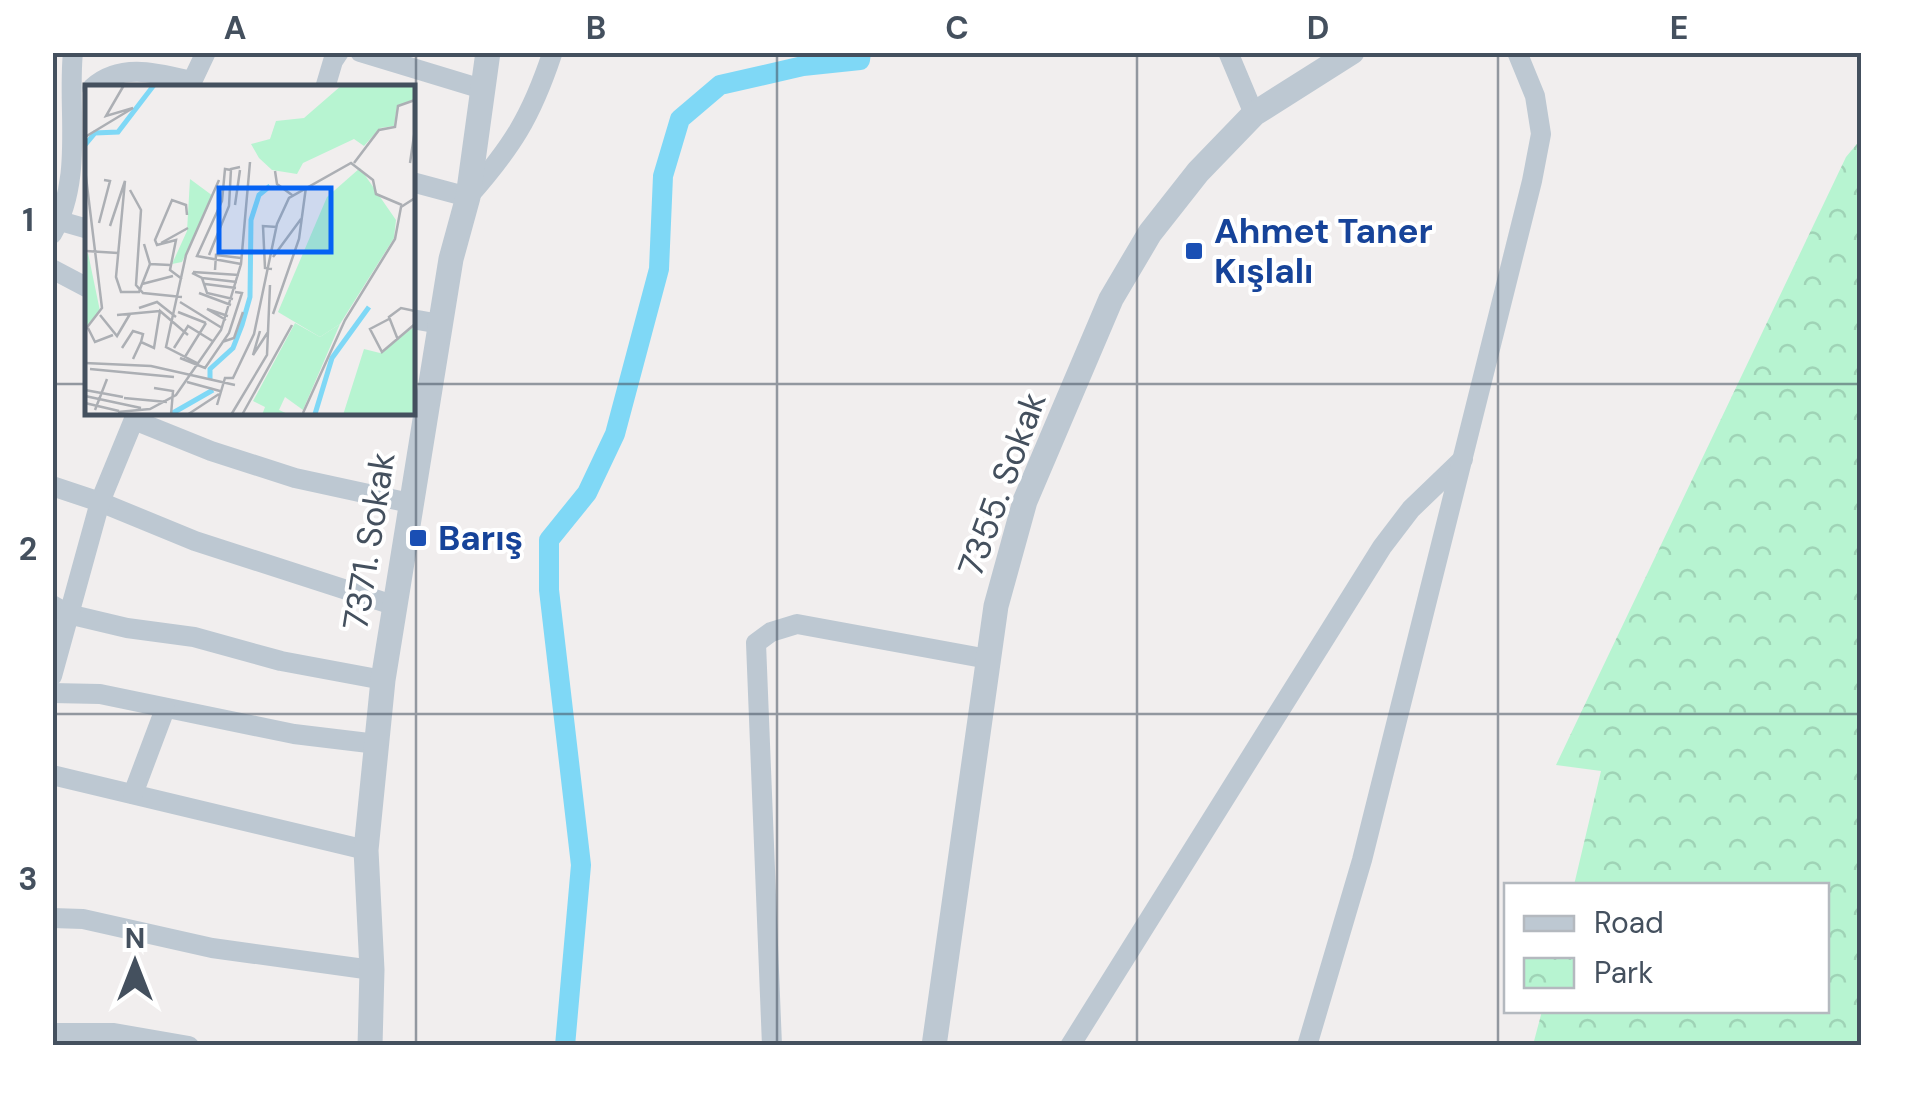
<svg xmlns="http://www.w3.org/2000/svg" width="1914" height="1098" font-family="'DM Sans',sans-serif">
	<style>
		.park { fill: url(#park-crowns) }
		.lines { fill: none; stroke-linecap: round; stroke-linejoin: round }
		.canal { stroke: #7fd8f6; stroke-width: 20 }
		.minor { stroke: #bdc8d2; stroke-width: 20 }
		.tertiary { stroke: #bdc8d2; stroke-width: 25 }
		.grid { fill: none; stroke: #44505e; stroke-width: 2.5; stroke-opacity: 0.55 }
		.transit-dot { fill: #1a4fb4; stroke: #fff; stroke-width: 4 }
		.labels { text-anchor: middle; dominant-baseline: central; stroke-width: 8; stroke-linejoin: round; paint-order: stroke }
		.transit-label { font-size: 35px; font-weight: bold; fill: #164399; stroke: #fff; text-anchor: start }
		.street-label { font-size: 35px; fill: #44505e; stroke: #fff }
		.inset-river { fill: none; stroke: #7fd8f6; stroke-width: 5 }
		.inset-road { fill: none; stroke: #acafb4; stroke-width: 2.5 }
		.view { fill: #0563f4; fill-opacity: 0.15; stroke: #0563f4; stroke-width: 5 }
		.inset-edge { fill: none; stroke: #44505e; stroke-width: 5 }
		.neatline { fill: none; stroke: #44505e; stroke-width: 4 }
		.grid-label { font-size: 32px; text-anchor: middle; font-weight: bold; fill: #44505e }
	</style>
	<defs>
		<pattern id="park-crowns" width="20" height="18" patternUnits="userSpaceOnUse" patternTransform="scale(2.5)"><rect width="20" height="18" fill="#b7f4d1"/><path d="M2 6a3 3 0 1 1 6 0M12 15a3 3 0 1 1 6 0" fill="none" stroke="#9fd3b6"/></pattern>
	</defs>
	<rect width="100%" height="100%" fill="#f1eeee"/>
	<path class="park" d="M 1861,139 L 1861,1045 L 1533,1045 L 1542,1011 L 1826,1010 L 1826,886 L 1574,885 L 1601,771 L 1556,765 L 1846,157 Z"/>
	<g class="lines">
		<path class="canal" d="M 565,1046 L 581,865 L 549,590 L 549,540 L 587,493 L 615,434 L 659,269 L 663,176 L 680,119 L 720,85 L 803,66 L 860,60 L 861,52"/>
		<g class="minor">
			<path d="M 360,52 L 482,89"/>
			<path d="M 1228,52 L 1254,114"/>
			<path d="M 92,88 C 120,62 158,73 191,81"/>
			<path d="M 189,88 L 206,52"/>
			<path d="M 325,88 L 333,61 L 339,52"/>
			<path d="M 412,182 L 468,197 C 512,147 531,117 552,54"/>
			<path d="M 60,221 L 88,229"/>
			<path d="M 52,234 C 84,179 67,110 73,52"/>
			<path d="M 52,269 L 88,288"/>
			<path d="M 412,319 L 440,324"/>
			<path d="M 134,420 L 211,451 L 295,478 L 410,503"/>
			<path d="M 52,486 L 100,502 L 195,541 L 393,605"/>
			<path d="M 52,605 L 68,614 L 127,628 L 194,637 L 281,661 L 383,680"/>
			<path d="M 52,676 L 100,502 L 137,412"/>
			<path d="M 52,693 L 100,694 L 294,734 L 377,744"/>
			<path d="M 52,775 L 366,850"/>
			<path d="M 133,794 L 165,709"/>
			<path d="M 52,918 L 83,919 L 212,948 L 372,970"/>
			<path d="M 52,1033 L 114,1033 L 189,1046"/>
			<path d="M 772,1046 L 756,643 L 771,632 L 797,624 L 988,659"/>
			<path d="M 1070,1046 L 1382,547 L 1411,509 L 1463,459"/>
			<path d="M 1307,1046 L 1362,860 L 1532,181 L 1541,134 L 1535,96 L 1517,52"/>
		</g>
		<g class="tertiary">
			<path d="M 370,1046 L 372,970 L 366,850 L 383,680 L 451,259 L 468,197 L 488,52"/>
			<path d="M 934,1046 L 996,606 L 1025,501 L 1111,299 L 1150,233 L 1198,172 L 1254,114 L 1352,52"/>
		</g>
	</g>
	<path class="grid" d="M 416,52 L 416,1046M 777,52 L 777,1046M 1137,52 L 1137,1046M 1498,52 L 1498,1046M 52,384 L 88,384M 412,384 L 1862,384M 52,714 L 1862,714"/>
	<g class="transit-dot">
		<rect x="1184" y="241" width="20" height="20" rx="5"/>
		<rect x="408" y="528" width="20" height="20" rx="5"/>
	</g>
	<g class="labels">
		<g class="transit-label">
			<text x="1214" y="231">Ahmet Taner<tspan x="1214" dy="40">Kışlalı</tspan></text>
			<text x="438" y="538">Barış</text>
		</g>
		<g class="street-label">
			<text transform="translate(1002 484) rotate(-70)">7355. Sokak</text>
			<text transform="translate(369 541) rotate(-81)">7371. Sokak</text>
		</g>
	</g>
	<g transform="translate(85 85)">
		<rect width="330" height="330" fill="#f1eeee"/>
		<path d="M 105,94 L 128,111 L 97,177 L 87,179 L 102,146 ZM 210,238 L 235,252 L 255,239 L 218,325 L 200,312 L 194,325 L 205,330 L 177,330 L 180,322 L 168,316 ZM 330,241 L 330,330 L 258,330 L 279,264 L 295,268 Z" fill="#b7f4d1"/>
		<path d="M 257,0 L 330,0 L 330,14 L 312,21 L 309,41 L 295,43 L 279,61 L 269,54 L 218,78 L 212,89 L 187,85 L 174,73 L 166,59 L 185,54 L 191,36 L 219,33 Z" fill="#b7f4d1"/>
		<path d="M 275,83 L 311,135 L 309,153 L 255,239 L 235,252 L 193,227 L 242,112 ZM 3,168 L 15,226 L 0,243 L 0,170 Z" fill="#b7f4d1"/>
		<path class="inset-river" d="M 0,60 L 10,48 L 33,47 L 69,0M 125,294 L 125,284 L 148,263 L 157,240 L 165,212 L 166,135 L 174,110 L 185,101M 86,329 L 128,305M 230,329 L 247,273 L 284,222"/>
		<path class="inset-road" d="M 0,52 L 48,23 L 21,31 L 39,0M 269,78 L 294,45 L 310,42 L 313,21 L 330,15M 325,78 L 330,44M 0,84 L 17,223 L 0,245M 146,85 L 140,84 L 137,116 L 112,171 L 156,179M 190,86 L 192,99 L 207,110M 45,105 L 56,125 L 51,200 L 58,208 L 97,212M 150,120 L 155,85M 14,138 L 25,96 L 19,95M 25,141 L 40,96 L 31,192 L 36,207 L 54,207 L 65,179M 76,158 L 103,143M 59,159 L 65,179 L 85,180M 1,166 L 33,168M 124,170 L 144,121 L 146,84 L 155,82M 188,172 L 216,134M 187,184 L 180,183 L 178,141 L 192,142M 130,185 L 131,170 L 156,173M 108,187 L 154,190M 107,188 L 117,193 L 122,208 L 148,214M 117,193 L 152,197M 97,194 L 85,185 L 91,155 L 72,160 L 70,155 L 87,115 L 101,120 L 102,130M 57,199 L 88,191M 120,199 L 151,203M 114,208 L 146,220M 95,217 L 137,243M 54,223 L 72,217 L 91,232M 93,227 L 121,238M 188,229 L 214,154 L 221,102M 15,230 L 32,251 L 45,229M 32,230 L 75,226M 304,234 L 285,244 L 297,267 L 330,239M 141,235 L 122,224 L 143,231M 3,243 L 10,257 L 28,250M 175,246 L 168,270 L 183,247M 313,255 L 304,232 L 316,223 L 330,226M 137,257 L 149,253 L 158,227M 37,263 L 48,246 L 58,249 L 56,257M 89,263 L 103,241 L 129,257M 95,273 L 120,283 L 144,248 L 157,208 L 150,207M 48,274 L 56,257 L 69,263 L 75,226 L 103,250M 98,275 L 121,238M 0,278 L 66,281 L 150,300M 114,279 L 81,262 L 101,170 L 134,95M 5,284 L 89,292M 102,297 L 135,306M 69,303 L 88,306 L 86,330M 0,305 L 38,312M 0,311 L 56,323M 39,313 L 82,317M 0,318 L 34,326M 132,320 L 140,293 L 148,293 L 169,249 L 192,139 L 204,113 L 266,78 L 288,95 L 291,109 L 317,120M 10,325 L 22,294M 33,327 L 65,324 L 91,310 L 136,245 L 156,179 L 165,77M 218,328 L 260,235 L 310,154 L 316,122 L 330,113M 102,330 L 134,309M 146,330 L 182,270 L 185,200M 157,330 L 207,240"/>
		<path class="view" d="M 134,103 L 246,103 L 246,167 L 134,167 Z"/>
		<rect width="330" height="330" class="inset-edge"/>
	</g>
	<rect width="1914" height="1098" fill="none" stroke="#ffffff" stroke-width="110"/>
	<rect x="1504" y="883" width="325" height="130" fill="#ffffff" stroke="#b4b9bf" stroke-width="2.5"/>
	<rect x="1524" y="916" width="50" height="15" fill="#bdc8d2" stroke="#b4b9bf" stroke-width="2.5"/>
	<text x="1594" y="933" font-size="30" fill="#44505e">Road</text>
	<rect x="1524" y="958" width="50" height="30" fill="url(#park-crowns)" stroke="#b4b9bf" stroke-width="2.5"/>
	<text x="1594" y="983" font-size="30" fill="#44505e">Park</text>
	<g transform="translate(135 963)" stroke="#ffffff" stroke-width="8" paint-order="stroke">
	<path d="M0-8L18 38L0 25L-18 38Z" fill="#44505e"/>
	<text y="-15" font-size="28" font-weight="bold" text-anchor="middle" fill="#44505e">N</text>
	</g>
	<rect x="55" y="55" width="1804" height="988" class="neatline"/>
	<g class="grid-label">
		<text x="235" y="39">A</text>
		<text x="596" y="39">B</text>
		<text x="957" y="39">C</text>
		<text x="1318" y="39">D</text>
		<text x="1679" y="39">E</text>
		<text x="28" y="231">1</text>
		<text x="28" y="560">2</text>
		<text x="28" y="890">3</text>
	</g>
</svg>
